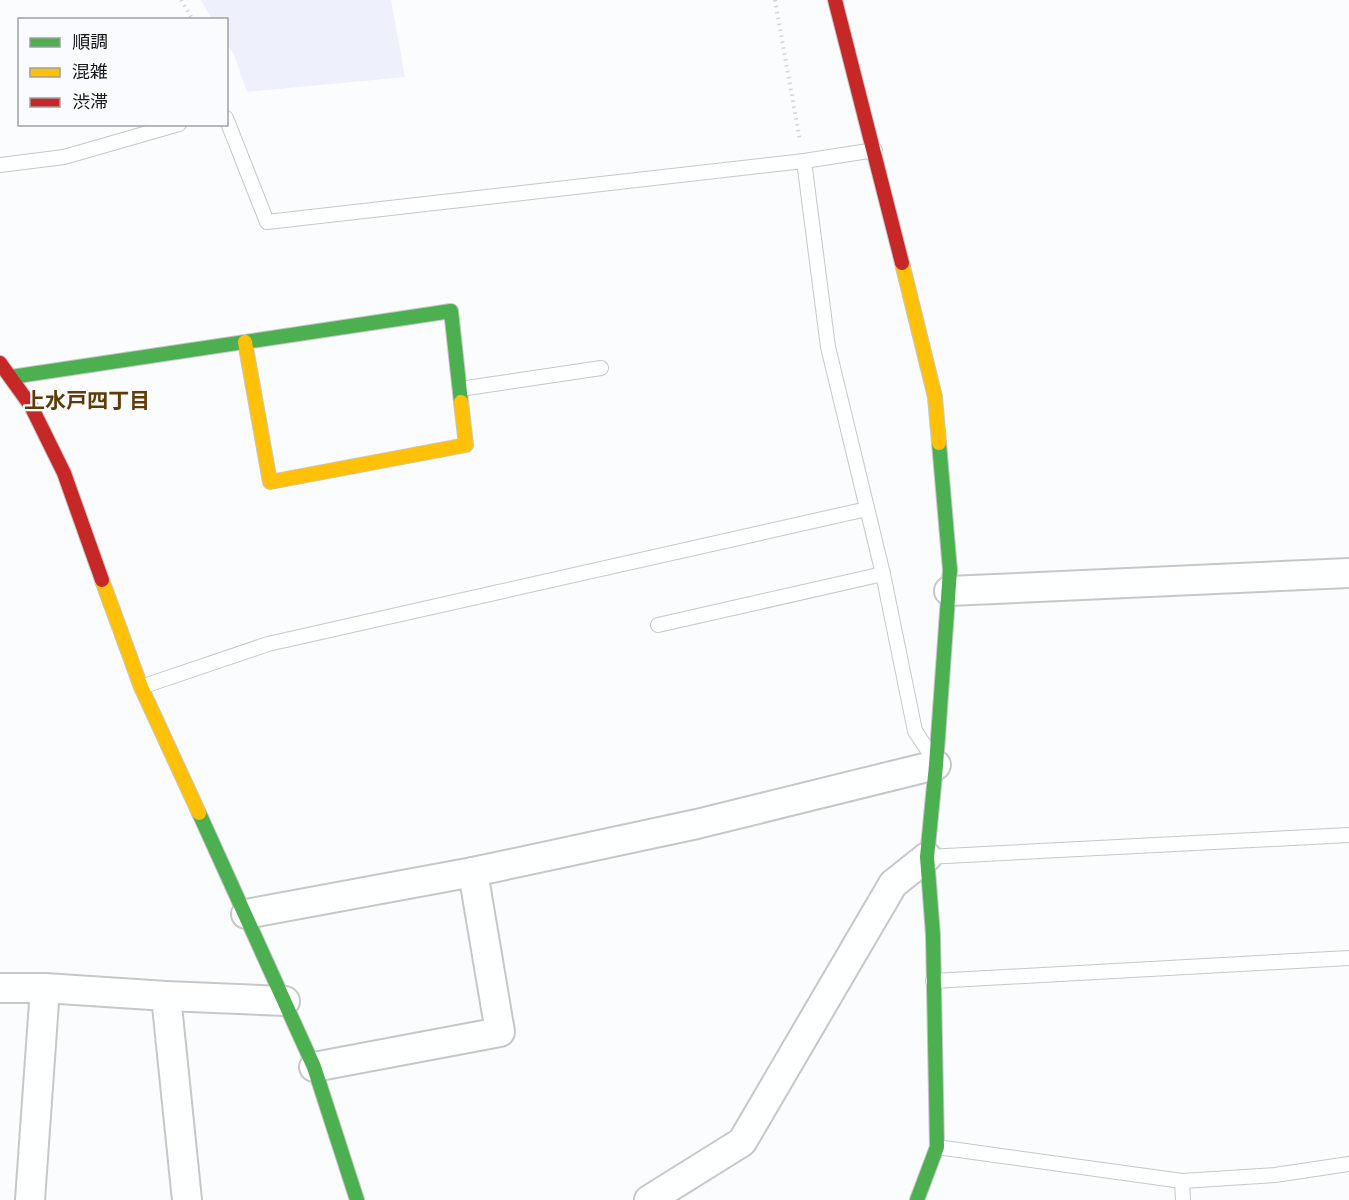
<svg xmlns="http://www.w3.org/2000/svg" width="1349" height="1200" font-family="'Space Grotesk','Noto Sans JP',sans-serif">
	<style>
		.green { fill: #eef0fb }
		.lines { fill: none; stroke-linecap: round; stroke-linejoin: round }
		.lane-casing { stroke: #c7c7ca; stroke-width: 16 }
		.street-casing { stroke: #c7c7ca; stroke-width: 32 }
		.fast-casing { stroke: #c7c7ca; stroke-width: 16 }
		.slow-casing { stroke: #c7c7ca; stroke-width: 16 }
		.jam-casing { stroke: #c7c7ca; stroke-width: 16 }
		.path { stroke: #d5d5d5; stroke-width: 4; stroke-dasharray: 1.5 4.5; stroke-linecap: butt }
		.lane { stroke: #feffff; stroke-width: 14 }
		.street { stroke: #feffff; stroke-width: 28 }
		.fast { stroke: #4caf50; stroke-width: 14 }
		.slow { stroke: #ffc107; stroke-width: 14 }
		.jam { stroke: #c62828; stroke-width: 14 }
		.labels { text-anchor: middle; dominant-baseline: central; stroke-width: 4.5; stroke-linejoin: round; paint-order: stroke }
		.neighbourhood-label { font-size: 21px; font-weight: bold; fill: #5f3c06; stroke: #fafbfe }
	</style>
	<rect width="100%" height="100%" fill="#fbfcfd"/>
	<path class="green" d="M 201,0 L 391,0 L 405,77 L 247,92 L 234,55 L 227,43 L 226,20 L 212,19 Z"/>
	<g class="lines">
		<g class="lane-casing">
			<g id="lane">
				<path d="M 226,118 L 267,222 L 804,161 L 875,150"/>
				<path d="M 804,161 L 828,347 L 883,574 L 915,731 L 931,755"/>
				<path d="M 0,165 L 64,157 L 179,124"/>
				<path d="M 460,389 L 601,368"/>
				<path d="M 658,625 L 883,574"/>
				<path d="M 141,687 L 268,644 L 867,509"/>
				<path d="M 927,857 L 1349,835"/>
				<path d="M 933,981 L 1349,958"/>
				<path d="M 937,1147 L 1182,1181 L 1275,1175 L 1349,1164"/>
				<path d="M 1182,1181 L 1183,1200"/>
			</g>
		</g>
		<g class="street-casing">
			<g id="street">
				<path d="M 949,591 L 1349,573"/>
				<path d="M 246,914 L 473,872"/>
				<path d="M 0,988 L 45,988 L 166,996 L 285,1001"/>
				<path d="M 166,996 L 187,1200"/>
				<path d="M 314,1067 L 500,1032 L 473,872 L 697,824 L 936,765"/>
				<path d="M 30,1200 L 45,988"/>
				<path d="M 649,1200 L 742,1142 L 893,884 L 927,857"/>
			</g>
		</g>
		<g class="fast-casing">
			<g id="fast">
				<path d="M 11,377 L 451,311 L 461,402"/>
				<path d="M 199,813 L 314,1067 L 357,1200"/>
				<path d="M 917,1200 L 937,1147 L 933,935 L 927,857 L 936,765 L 950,570 L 939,443"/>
			</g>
		</g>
		<g class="slow-casing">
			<g id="slow">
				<path d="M 902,263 L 935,397 L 939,443"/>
				<path d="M 245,342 L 270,482 L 466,445 L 461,402"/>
				<path d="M 102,580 L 141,687 L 199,813"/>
			</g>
		</g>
		<g class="jam-casing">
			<g id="jam">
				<path d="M 835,0 L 902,263"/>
				<path d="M 0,363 L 31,406 L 64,473 L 102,580"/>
			</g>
		</g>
		<g class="path">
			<path d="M 181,0 L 193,20"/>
			<path d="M 775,0 L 800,141"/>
		</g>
		<use href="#lane" class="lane"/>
		<use href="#street" class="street"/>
		<use href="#fast" class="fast"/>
		<use href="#slow" class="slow"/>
		<use href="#jam" class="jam"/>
	</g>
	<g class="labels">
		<g class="neighbourhood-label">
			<text x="87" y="400">上水戸四丁目</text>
		</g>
	</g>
	<rect x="18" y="18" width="210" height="108" fill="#fafbfe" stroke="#9fa0a4" stroke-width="1.5"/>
	<rect x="30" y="38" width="30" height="9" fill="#4caf50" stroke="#9fa0a4" stroke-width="1.5"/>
	<text x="72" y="48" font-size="18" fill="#17171c">順調</text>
	<rect x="30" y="68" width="30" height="9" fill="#ffc107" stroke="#9fa0a4" stroke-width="1.5"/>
	<text x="72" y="78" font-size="18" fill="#17171c">混雑</text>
	<rect x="30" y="98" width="30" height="9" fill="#c62828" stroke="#9fa0a4" stroke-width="1.5"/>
	<text x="72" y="108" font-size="18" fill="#17171c">渋滞</text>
</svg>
